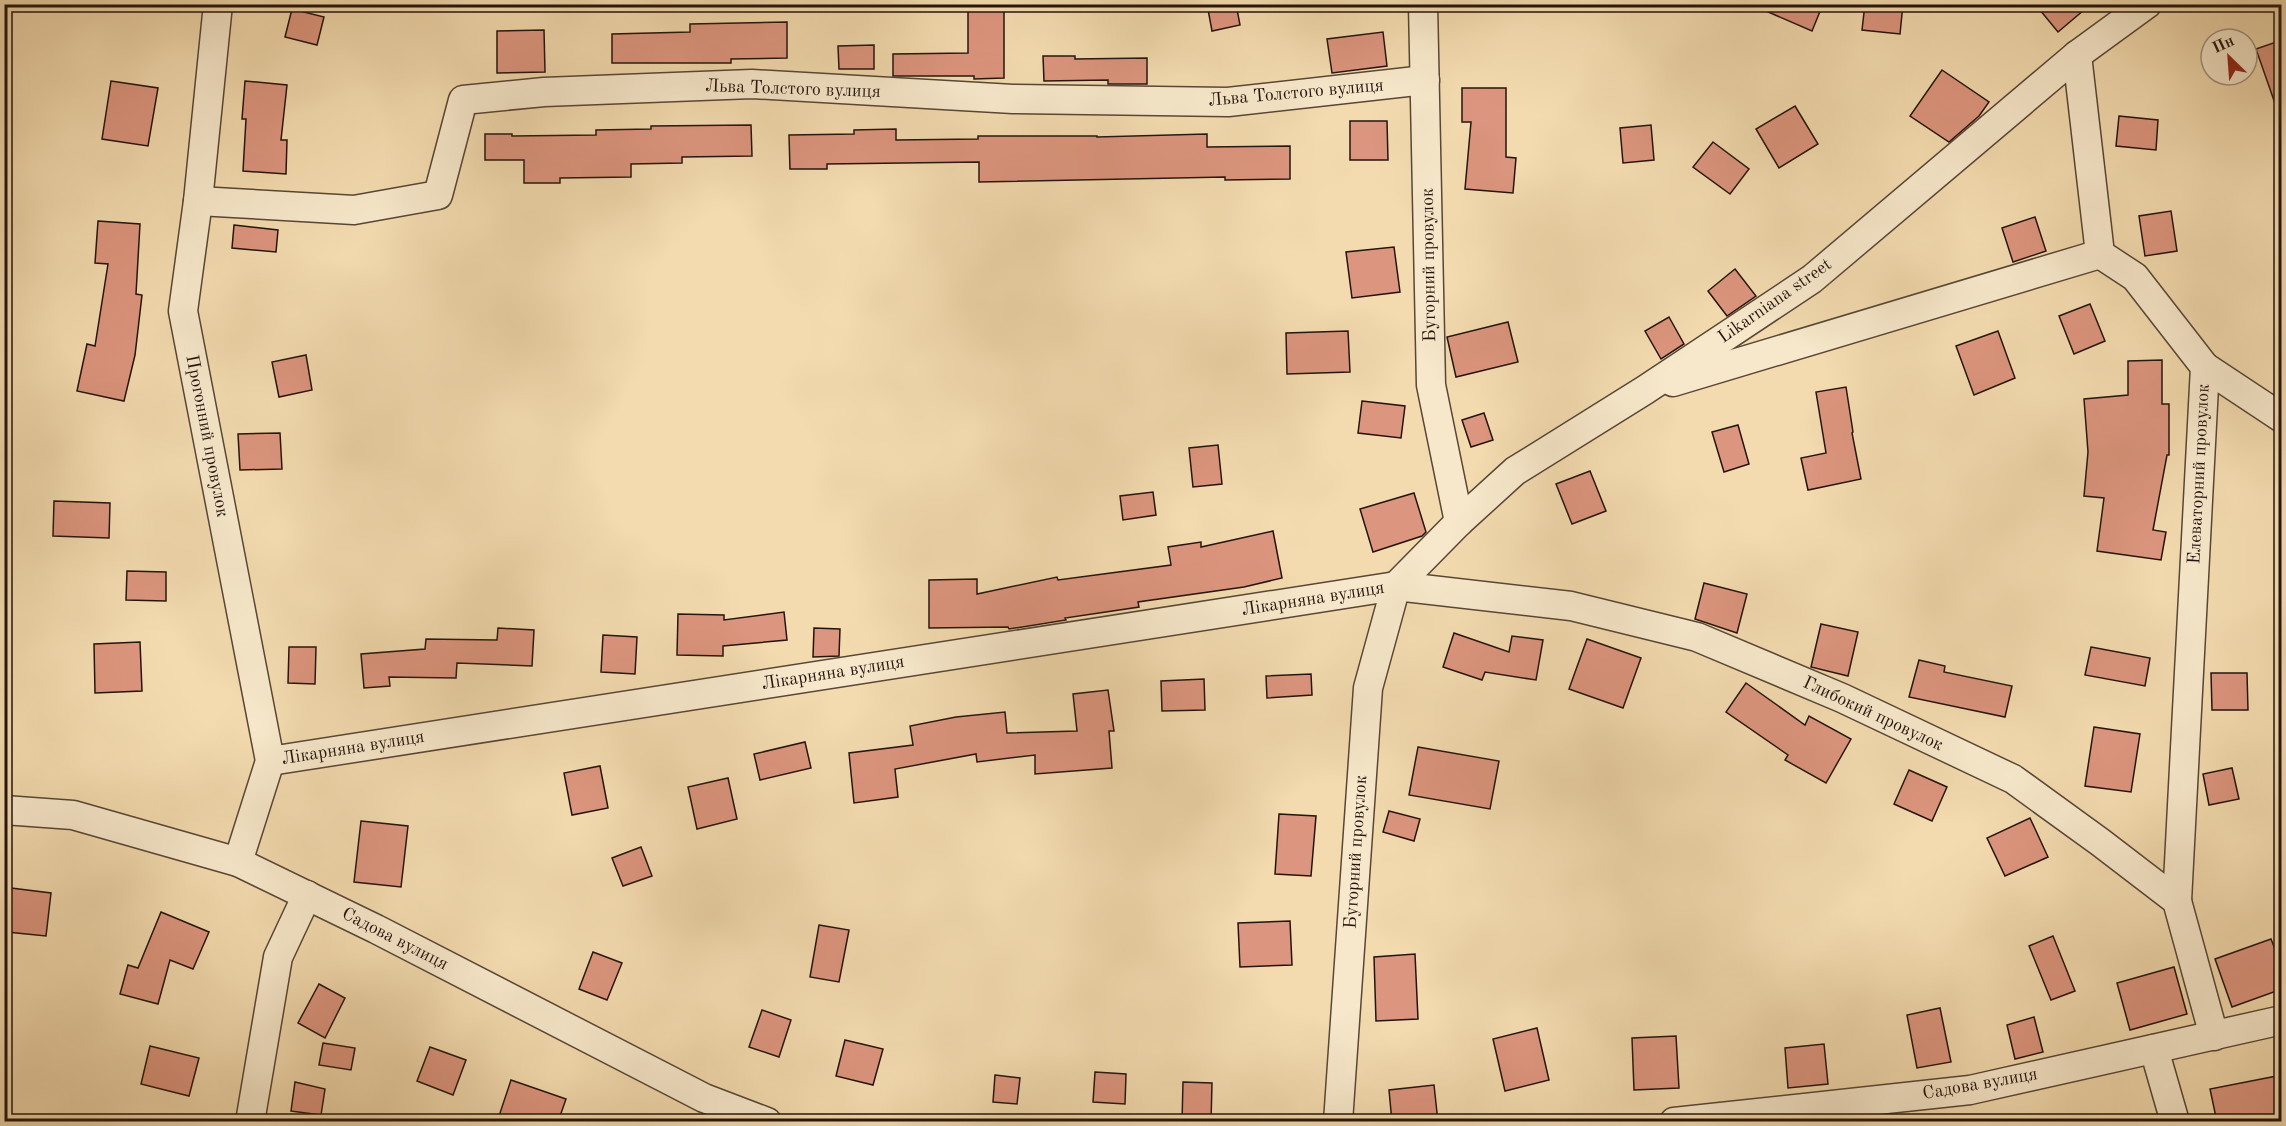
<svg xmlns="http://www.w3.org/2000/svg" width="2286" height="1126" font-family="'Old Standard TT',serif">
	<style>
		.building { fill: #dc957e; stroke: #24140e; stroke-width: 1.5 }
		.lines { fill: none; stroke-linecap: round; stroke-linejoin: round }
		.minor-casing { stroke: #584636; stroke-width: 31 }
		.minor { stroke: #f7e8cb; stroke-width: 28 }
		.labels { text-anchor: middle; dominant-baseline: central; stroke-width: 4.5; stroke-linejoin: round; paint-order: stroke }
		.street-label { font-size: 18px; fill: #24140e; stroke: #f7e8cb }
	</style>
	<rect width="100%" height="100%" fill="#f3dbaf"/>
	<filter id="stains"><feTurbulence type="fractalNoise" baseFrequency=".00333" numOctaves="4"/><feColorMatrix values="0 0 0 0 .2 0 0 0 0 .09 0 0 0 0 .02 0 0 0 .5 -.17"/></filter>
	<radialGradient id="worn" r=".72"><stop offset=".6" stop-color="#630" stop-opacity="0"/><stop offset="1" stop-color="#630" stop-opacity=".3"/></radialGradient>
	<g class="building">
		<path d="M 968,4 L 1004,4 L 1004,78 L 974,79 L 974,76 L 893,76 L 893,54 L 968,53 Z"/>
		<path d="M 1207,4 L 1236,4 L 1240,25 L 1212,31 Z"/>
		<path d="M 1750,4 L 1823,4 L 1812,31 Z"/>
		<path d="M 1865,4 L 1903,4 L 1900,34 L 1862,30 Z"/>
		<path d="M 2035,4 L 2091,4 L 2058,32 Z"/>
		<path d="M 292,9 L 324,17 L 317,45 L 285,37 Z"/>
		<path d="M 787,22 L 787,58 L 731,59 L 731,63 L 612,63 L 612,34 L 690,32 L 690,24 Z"/>
		<path d="M 544,30 L 545,72 L 497,73 L 497,31 Z"/>
		<path d="M 1383,32 L 1387,66 L 1332,73 L 1327,39 Z"/>
		<path d="M 2282,40 L 2282,111 L 2278,112 L 2256,49 Z"/>
		<path d="M 874,45 L 874,69 L 839,69 L 838,46 Z"/>
		<path d="M 1043,56 L 1075,56 L 1075,59 L 1147,58 L 1147,84 L 1108,84 L 1108,80 L 1044,81 Z"/>
		<path d="M 1942,70 L 1989,102 L 1979,116 L 1949,142 L 1910,116 Z"/>
		<path d="M 111,81 L 158,88 L 148,146 L 102,139 Z"/>
		<path d="M 245,81 L 287,85 L 281,140 L 287,140 L 286,174 L 243,171 L 246,119 L 242,119 Z"/>
		<path d="M 1462,88 L 1506,88 L 1506,157 L 1516,158 L 1513,193 L 1465,189 L 1471,122 L 1462,122 Z"/>
		<path d="M 1795,106 L 1818,144 L 1779,168 L 1756,129 Z"/>
		<path d="M 2119,116 L 2158,120 L 2156,150 L 2116,146 Z"/>
		<path d="M 1350,121 L 1387,121 L 1388,160 L 1350,160 Z"/>
		<path d="M 751,125 L 752,156 L 682,157 L 682,163 L 631,164 L 631,177 L 560,178 L 560,183 L 524,183 L 524,160 L 485,160 L 485,134 L 512,134 L 512,136 L 596,135 L 596,130 L 651,129 L 651,126 Z"/>
		<path d="M 1651,125 L 1654,160 L 1623,163 L 1620,128 Z"/>
		<path d="M 896,129 L 896,140 L 978,139 L 978,136 L 1097,136 L 1097,137 L 1207,134 L 1207,147 L 1290,146 L 1290,179 L 1225,180 L 1225,177 L 979,182 L 979,162 L 827,164 L 827,169 L 790,169 L 789,135 L 854,134 L 854,130 Z"/>
		<path d="M 1713,142 L 1749,169 L 1730,194 L 1693,167 Z"/>
		<path d="M 2171,211 L 2177,251 L 2145,256 L 2139,216 Z"/>
		<path d="M 2035,217 L 2046,251 L 2013,262 L 2002,228 Z"/>
		<path d="M 98,221 L 140,224 L 136,294 L 142,295 L 135,355 L 124,401 L 77,391 L 87,344 L 95,346 L 108,264 L 95,263 Z"/>
		<path d="M 234,225 L 278,230 L 276,252 L 232,248 Z"/>
		<path d="M 1394,247 L 1400,292 L 1352,298 L 1346,252 Z"/>
		<path d="M 1735,269 L 1756,296 L 1727,316 L 1708,291 Z"/>
		<path d="M 2090,304 L 2105,341 L 2074,354 L 2059,316 Z"/>
		<path d="M 1669,317 L 1684,344 L 1661,359 L 1645,331 Z"/>
		<path d="M 1508,322 L 1518,362 L 1456,377 L 1447,337 Z"/>
		<path d="M 1348,331 L 1350,372 L 1287,374 L 1286,333 Z"/>
		<path d="M 1998,331 L 2015,378 L 1974,395 L 1956,346 Z"/>
		<path d="M 306,355 L 312,390 L 279,397 L 272,362 Z"/>
		<path d="M 2162,360 L 2162,404 L 2169,404 L 2169,455 L 2167,455 L 2153,530 L 2166,532 L 2161,560 L 2097,551 L 2104,498 L 2084,496 L 2088,452 L 2084,399 L 2128,395 L 2128,361 Z"/>
		<path d="M 1846,387 L 1853,432 L 1852,433 L 1861,479 L 1808,490 L 1801,458 L 1826,453 L 1816,392 Z"/>
		<path d="M 1362,401 L 1405,406 L 1401,438 L 1358,433 Z"/>
		<path d="M 1484,413 L 1493,440 L 1471,447 L 1462,420 Z"/>
		<path d="M 1738,425 L 1749,464 L 1724,472 L 1712,432 Z"/>
		<path d="M 280,433 L 282,469 L 240,470 L 238,434 Z"/>
		<path d="M 1218,445 L 1222,484 L 1193,487 L 1189,448 Z"/>
		<path d="M 1590,471 L 1606,511 L 1572,524 L 1556,484 Z"/>
		<path d="M 1153,492 L 1156,515 L 1123,520 L 1120,496 Z"/>
		<path d="M 1414,493 L 1426,532 L 1422,536 L 1373,552 L 1360,509 Z"/>
		<path d="M 54,501 L 110,503 L 109,538 L 53,536 Z"/>
		<path d="M 1273,531 L 1282,578 L 1244,587 L 1138,602 L 1139,607 L 1065,618 L 1066,620 L 1009,629 L 1008,627 L 929,628 L 929,580 L 977,579 L 977,594 L 1057,577 L 1058,580 L 1171,565 L 1168,547 L 1201,542 L 1201,547 Z"/>
		<path d="M 127,571 L 166,572 L 166,601 L 126,600 Z"/>
		<path d="M 1704,583 L 1747,594 L 1737,633 L 1695,619 Z"/>
		<path d="M 784,612 L 787,640 L 723,646 L 723,656 L 677,655 L 678,614 L 724,615 L 724,620 Z"/>
		<path d="M 1821,624 L 1858,632 L 1848,676 L 1811,667 Z"/>
		<path d="M 498,628 L 534,630 L 532,666 L 457,663 L 456,678 L 389,677 L 390,686 L 364,688 L 361,654 L 425,649 L 426,639 L 497,640 Z"/>
		<path d="M 814,628 L 840,629 L 839,656 L 813,657 Z"/>
		<path d="M 1454,633 L 1509,652 L 1512,636 L 1543,640 L 1536,680 L 1485,672 L 1482,680 L 1443,667 Z"/>
		<path d="M 603,635 L 637,637 L 635,674 L 601,672 Z"/>
		<path d="M 1587,639 L 1641,658 L 1623,708 L 1569,689 Z"/>
		<path d="M 140,642 L 142,691 L 95,693 L 94,644 Z"/>
		<path d="M 289,647 L 316,647 L 315,684 L 288,683 Z"/>
		<path d="M 2091,647 L 2150,658 L 2145,686 L 2085,675 Z"/>
		<path d="M 1919,660 L 1945,666 L 1944,672 L 2012,686 L 2005,717 L 1909,697 Z"/>
		<path d="M 2211,673 L 2247,673 L 2248,710 L 2212,710 Z"/>
		<path d="M 1311,674 L 1312,695 L 1267,698 L 1266,676 Z"/>
		<path d="M 1204,679 L 1205,710 L 1162,711 L 1161,681 Z"/>
		<path d="M 1746,683 L 1805,725 L 1809,716 L 1851,739 L 1826,783 L 1785,760 L 1788,755 L 1726,712 Z"/>
		<path d="M 1108,690 L 1114,731 L 1109,731 L 1112,768 L 1035,774 L 1035,755 L 977,762 L 976,754 L 895,769 L 898,797 L 854,803 L 849,753 L 913,745 L 910,726 L 956,717 L 1005,712 L 1007,733 L 1077,731 L 1073,694 Z"/>
		<path d="M 2094,727 L 2140,734 L 2131,792 L 2085,786 Z"/>
		<path d="M 805,742 L 811,768 L 760,780 L 754,754 Z"/>
		<path d="M 1418,747 L 1499,761 L 1490,809 L 1409,795 Z"/>
		<path d="M 600,766 L 608,808 L 572,815 L 564,773 Z"/>
		<path d="M 2232,768 L 2239,799 L 2209,805 L 2203,774 Z"/>
		<path d="M 1909,770 L 1947,787 L 1932,821 L 1894,804 Z"/>
		<path d="M 728,778 L 737,819 L 697,829 L 688,787 Z"/>
		<path d="M 1389,811 L 1420,819 L 1414,841 L 1383,832 Z"/>
		<path d="M 1279,814 L 1316,816 L 1311,876 L 1275,874 Z"/>
		<path d="M 2030,818 L 2048,857 L 2005,876 L 1987,838 Z"/>
		<path d="M 361,821 L 408,826 L 401,887 L 354,882 Z"/>
		<path d="M 641,847 L 652,876 L 623,886 L 612,858 Z"/>
		<path d="M 11,888 L 51,893 L 46,936 L 7,932 Z"/>
		<path d="M 161,912 L 209,932 L 193,969 L 170,960 L 158,1004 L 120,994 L 128,965 L 138,968 Z"/>
		<path d="M 1290,921 L 1292,965 L 1240,967 L 1238,923 Z"/>
		<path d="M 819,925 L 849,930 L 839,982 L 810,977 Z"/>
		<path d="M 2053,936 L 2075,991 L 2051,1000 L 2029,946 Z"/>
		<path d="M 2271,939 L 2282,967 L 2282,989 L 2232,1007 L 2215,959 Z"/>
		<path d="M 593,952 L 622,963 L 607,1000 L 579,989 Z"/>
		<path d="M 1415,954 L 1418,1019 L 1376,1021 L 1374,957 Z"/>
		<path d="M 2174,967 L 2187,1014 L 2130,1030 L 2117,983 Z"/>
		<path d="M 319,984 L 345,998 L 325,1038 L 298,1023 Z"/>
		<path d="M 1940,1008 L 1951,1062 L 1917,1068 L 1907,1015 Z"/>
		<path d="M 762,1010 L 791,1020 L 779,1057 L 749,1047 Z"/>
		<path d="M 2034,1017 L 2043,1052 L 2015,1059 L 2007,1025 Z"/>
		<path d="M 1537,1028 L 1549,1080 L 1505,1091 L 1493,1039 Z"/>
		<path d="M 1676,1036 L 1679,1088 L 1634,1090 L 1632,1038 Z"/>
		<path d="M 845,1040 L 883,1049 L 873,1085 L 836,1076 Z"/>
		<path d="M 323,1043 L 355,1048 L 351,1070 L 319,1065 Z"/>
		<path d="M 1824,1044 L 1828,1084 L 1788,1088 L 1785,1048 Z"/>
		<path d="M 150,1046 L 199,1058 L 189,1096 L 141,1084 Z"/>
		<path d="M 430,1047 L 466,1060 L 453,1095 L 417,1081 Z"/>
		<path d="M 1095,1072 L 1126,1074 L 1125,1104 L 1093,1102 Z"/>
		<path d="M 995,1075 L 1020,1078 L 1017,1104 L 993,1102 Z"/>
		<path d="M 2282,1075 L 2282,1122 L 2217,1122 L 2210,1089 Z"/>
		<path d="M 511,1080 L 566,1099 L 558,1122 L 514,1122 L 499,1116 Z"/>
		<path d="M 295,1082 L 325,1089 L 321,1115 L 291,1111 Z"/>
		<path d="M 1183,1082 L 1212,1083 L 1211,1122 L 1182,1122 Z"/>
		<path d="M 1434,1085 L 1438,1122 L 1392,1122 L 1389,1090 Z"/>
	</g>
	<g class="lines">
		<g class="minor-casing">
			<g id="minor">
				<path d="M 218,4 L 198,201 L 183,311 L 270,761 L 238,862"/>
				<path d="M 1423,4 L 1431,385 L 1459,522"/>
				<path d="M 2077,55 L 2100,254 L 2135,277 L 2205,367 L 2177,901"/>
				<path d="M 198,201 L 354,210 L 438,195 L 463,100 L 544,92 L 752,84 L 1013,99 L 1228,102 L 1425,80"/>
				<path d="M 2205,367 L 2282,418"/>
				<path d="M 1673,382 L 2100,254"/>
				<path d="M 270,761 L 1396,586 L 1571,606 L 1697,637 L 1842,698 L 2013,779 L 2100,842 L 2177,901 L 2214,1036"/>
				<path d="M 4,810 L 73,815 L 238,862 L 376,929 L 704,1098 L 767,1122"/>
				<path d="M 2154,1049 L 2175,1122"/>
				<path d="M 250,1122 L 278,957 L 307,895"/>
				<path d="M 1338,1122 L 1368,688 L 1396,586 L 1459,522 L 1515,471 L 1645,390 L 1812,279 L 2077,55 L 2147,4"/>
				<path d="M 1674,1122 L 1970,1090 L 2282,1020"/>
			</g>
		</g>
		<use href="#minor" class="minor"/>
	</g>
	<g class="labels">
		<g class="street-label">
			<text transform="translate(793 89) rotate(2)">Льва Толстого вулиця</text>
			<text transform="translate(1296 93) rotate(-5)">Льва Толстого вулиця</text>
			<text transform="translate(1429 265) rotate(-91)">Бугорний провулок</text>
			<text transform="translate(1775 301) rotate(-35)">Likarniana street</text>
			<text transform="translate(207 436) rotate(79)">Прогонний провулок</text>
			<text transform="translate(2199 474) rotate(-87)">Елеваторний провулок</text>
			<text transform="translate(1313 599) rotate(-9)">Лікарняна вулиця</text>
			<text transform="translate(833 673) rotate(-9)">Лікарняна вулиця</text>
			<text transform="translate(1873 714) rotate(25)">Глибокий провулок</text>
			<text transform="translate(353 748) rotate(-9)">Лікарняна вулиця</text>
			<text transform="translate(1356 852) rotate(-86)">Бугорний провулок</text>
			<text transform="translate(395 939) rotate(27)">Садова вулиця</text>
			<text transform="translate(1980 1084) rotate(-10)">Садова вулиця</text>
		</g>
	</g>
	<rect width="2286" height="1126" fill="none" stroke="#f3dbaf" stroke-width="24"/>
	<rect x="6" y="6" width="2274" height="1114" fill="none" stroke="#24140e" stroke-width="3"/>
	<rect x="12" y="12" width="2262" height="1102" fill="none" stroke="#24140e" stroke-width="1.5"/>
	<g transform="translate(2229 57) rotate(335)"><circle r="28" fill="#f7e8cb" stroke="#a3937f" stroke-width="1.5"/>
	<path d="M0-4.5L10 22L0 15L-10 22Z" fill="#8f2418"/>
	<text y="-9" font-size="16" font-weight="bold" text-anchor="middle" fill="#24140e">Пн</text>
	</g>
	<rect width="100%" height="100%" filter="url(#stains)"/>
	<rect width="100%" height="100%" fill="url(#worn)"/>
</svg>
